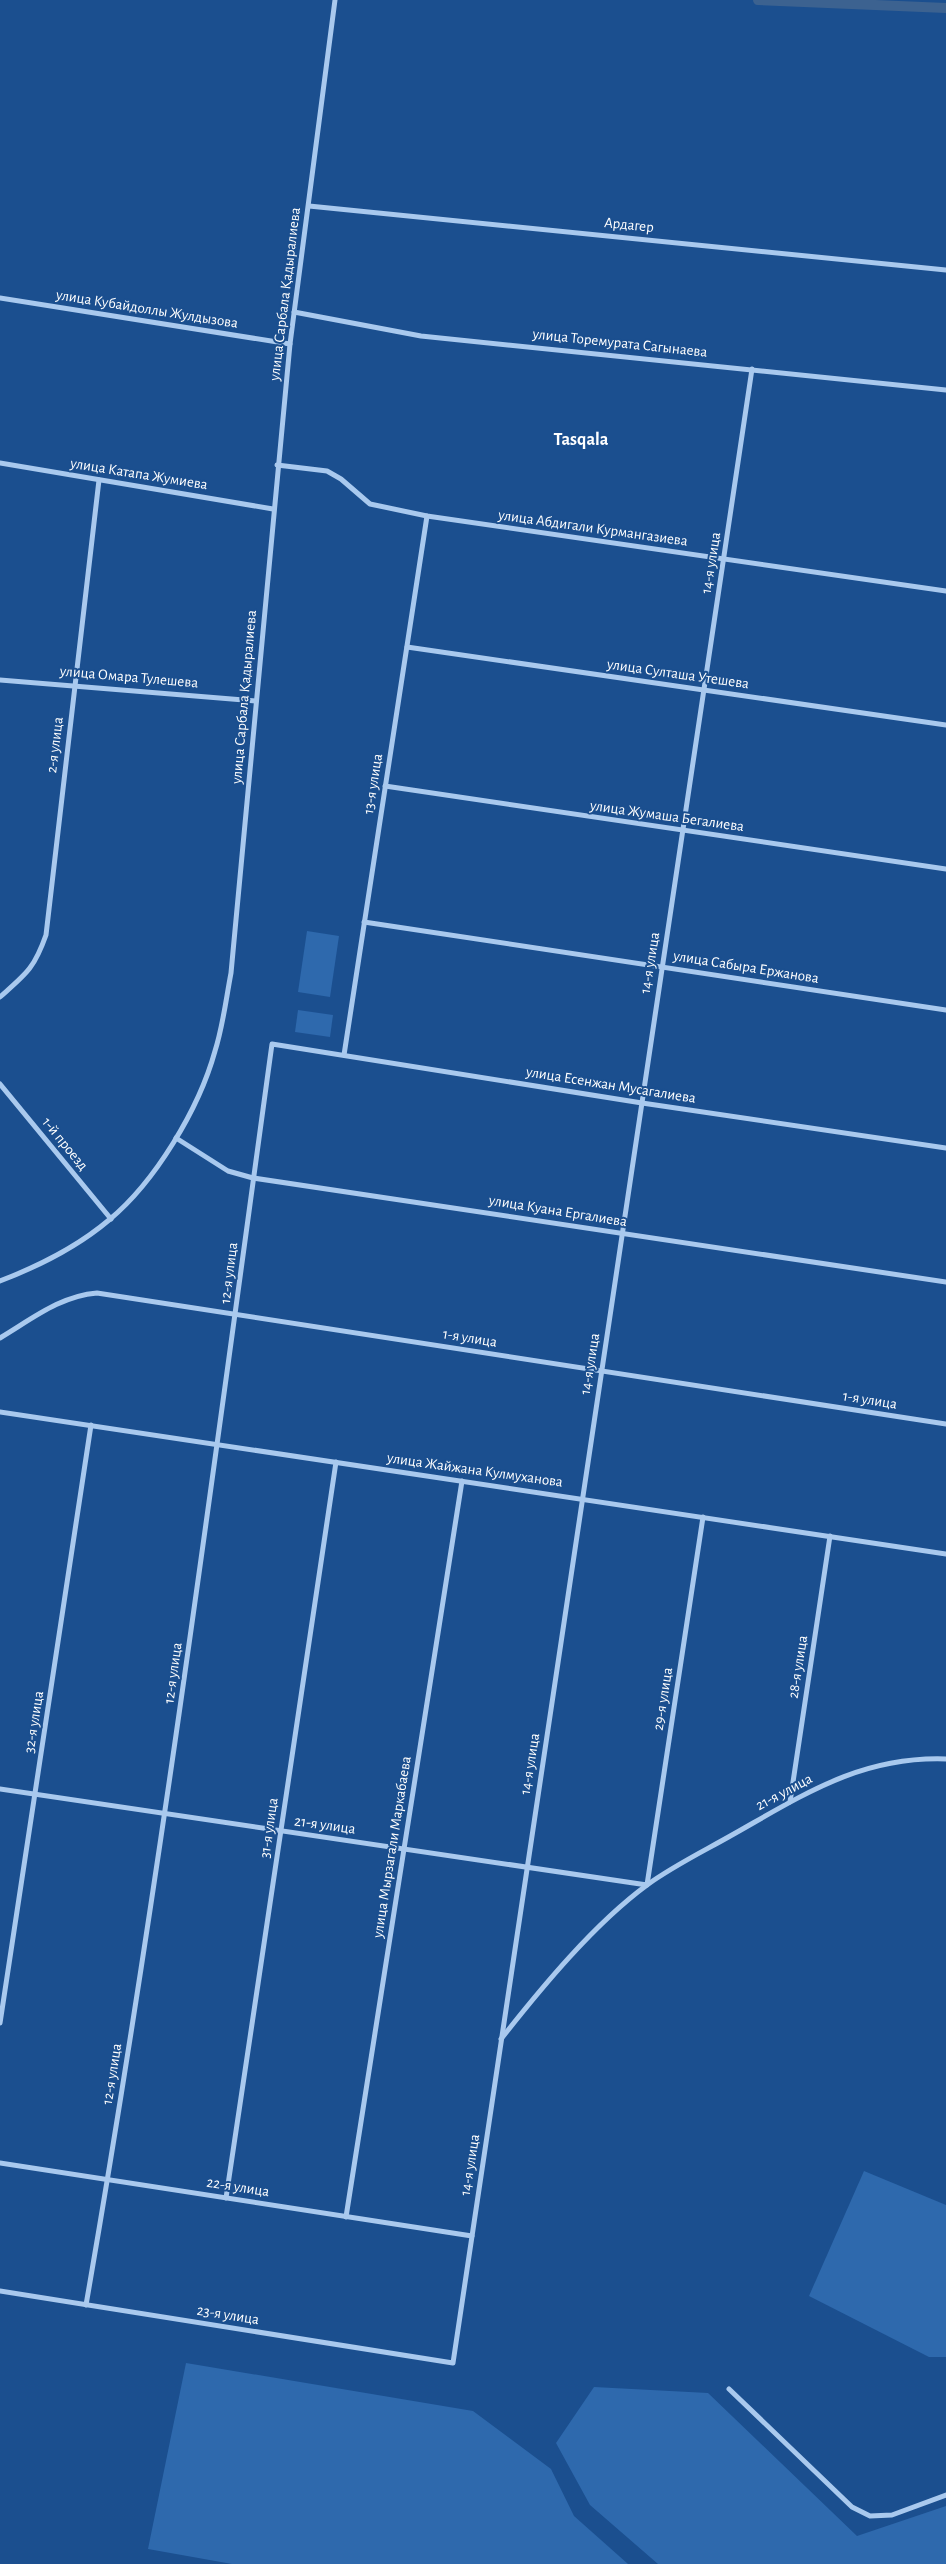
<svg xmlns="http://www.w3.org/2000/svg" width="946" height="2564" font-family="'Alegreya Sans',sans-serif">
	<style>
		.green { fill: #2e69ad }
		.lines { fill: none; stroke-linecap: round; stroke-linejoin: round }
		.canal { stroke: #3c6290; stroke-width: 10 }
		.minor { stroke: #a9c9ee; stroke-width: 5 }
		.labels { text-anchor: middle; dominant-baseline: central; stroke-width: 4; stroke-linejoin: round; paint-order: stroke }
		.street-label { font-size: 15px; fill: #fff; stroke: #1b4f8f }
		.quarter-label { font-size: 18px; font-weight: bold; fill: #fff; stroke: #1b4f8f }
	</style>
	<rect width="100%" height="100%" fill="#1b4f8f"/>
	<g class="green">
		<path d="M 307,931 L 339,936 L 330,997 L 298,992 Z"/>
		<path d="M 298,1010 L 333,1015 L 330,1037 L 295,1032 Z"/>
		<path d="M 864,2171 L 946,2205 L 946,2357 L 929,2357 L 809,2296 Z"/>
		<path d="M 186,2363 L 473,2411 L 551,2469 L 574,2516 L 628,2564 L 232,2564 L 148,2549 Z"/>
		<path d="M 594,2387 L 708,2393 L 857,2536 L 946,2506 L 946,2564 L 658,2564 L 590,2505 L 556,2443 Z"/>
	</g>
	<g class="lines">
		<path class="canal" d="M 758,0 L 946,8"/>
		<g class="minor">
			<path d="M 309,206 L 946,270"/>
			<path d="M 0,298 L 290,344"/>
			<path d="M 294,312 L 421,336 L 946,390"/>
			<path d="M 0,463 L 273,509"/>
			<path d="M 277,465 L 327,471 L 341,479 L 370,504 L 427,516 L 946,591"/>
			<path d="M 407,647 L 946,725"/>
			<path d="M 0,680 L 256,701"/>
			<path d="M 385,786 L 946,869"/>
			<path d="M 364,922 L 946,1010"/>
			<path d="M 0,997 C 26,974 34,969 46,935 L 99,480"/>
			<path d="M 344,1055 L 427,516"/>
			<path d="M 0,1084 L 111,1219"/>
			<path d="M 176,1138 L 228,1171 L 253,1178 L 946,1282"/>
			<path d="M 0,1281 C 39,1266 76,1248 109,1220 C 155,1182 199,1109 215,1051 C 223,1026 226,999 231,973 L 290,344 L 335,0"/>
			<path d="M 0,1338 C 32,1319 60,1296 97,1293 L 946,1424"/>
			<path d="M 0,1412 L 946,1554"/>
			<path d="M 0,1789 L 647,1885 L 703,1517"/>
			<path d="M 790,1802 L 830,1536"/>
			<path d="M 0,2023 L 91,1425"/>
			<path d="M 501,2039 C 542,1987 594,1924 647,1885 C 673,1866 704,1851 732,1835 C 803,1795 861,1756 946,1759"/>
			<path d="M 0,2163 L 472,2236"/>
			<path d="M 226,2198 L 336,1462"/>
			<path d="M 346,2217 L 462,1481"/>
			<path d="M 0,2291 L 453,2363 L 752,369"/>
			<path d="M 86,2305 C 159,1886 214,1465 272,1044 L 642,1103 L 946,1148"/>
			<path d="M 729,2389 L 852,2507 L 870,2516 L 892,2515 L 946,2495"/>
		</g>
	</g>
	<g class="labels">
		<g class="street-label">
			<text transform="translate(629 225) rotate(6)">Ардагер</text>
			<text transform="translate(285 294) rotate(-83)">улица Сарбала Қадыралиева</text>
			<text transform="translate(147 309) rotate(9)">улица Кубайдоллы Жулдызова</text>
			<text transform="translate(620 343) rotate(6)">улица Торемурата Сагынаева</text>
			<text transform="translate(139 474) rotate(9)">улица Катапа Жумиева</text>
			<text transform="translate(593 528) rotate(8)">улица Абдигали Курмангазиева</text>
			<text transform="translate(711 563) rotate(-81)">14-я улица</text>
			<text transform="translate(678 674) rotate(8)">улица Султаша Утешева</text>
			<text transform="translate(129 677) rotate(5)">улица Омара Тулешева</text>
			<text transform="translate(244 697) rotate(-85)">улица Сарбала Қадыралиева</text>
			<text transform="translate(55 745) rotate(-83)">2-я улица</text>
			<text transform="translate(373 784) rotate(-81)">13-я улица</text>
			<text transform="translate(667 816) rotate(8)">улица Жумаша Бегалиева</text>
			<text transform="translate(650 963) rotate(-81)">14-я улица</text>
			<text transform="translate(746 967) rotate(9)">улица Сабыра Ержанова</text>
			<text transform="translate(611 1085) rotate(9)">улица Есенжан Мусагалиева</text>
			<text transform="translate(65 1144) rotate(51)">1-й проезд</text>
			<text transform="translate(558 1211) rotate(9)">улица Куана Ергалиева</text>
			<text transform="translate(229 1273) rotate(-83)">12-я улица</text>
			<text transform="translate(470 1338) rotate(9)">1-я улица</text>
			<text transform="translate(590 1364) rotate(-81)">14-я улица</text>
			<text transform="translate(870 1400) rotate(9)">1-я улица</text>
			<text transform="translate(475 1470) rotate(8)">улица Жайжана Кулмуханова</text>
			<text transform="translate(798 1667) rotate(-81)">28-я улица</text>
			<text transform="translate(173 1673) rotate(-82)">12-я улица</text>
			<text transform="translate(663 1699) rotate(-81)">29-я улица</text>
			<text transform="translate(34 1722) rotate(-81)">32-я улица</text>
			<text transform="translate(530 1764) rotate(-81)">14-я улица</text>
			<text transform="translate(784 1792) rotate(-28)">21-я улица</text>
			<text transform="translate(325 1825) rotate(8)">21-я улица</text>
			<text transform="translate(269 1828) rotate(-82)">31-я улица</text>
			<text transform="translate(392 1847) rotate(-81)">улица Мырзагали Маркабаева</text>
			<text transform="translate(112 2074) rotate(-81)">12-я улица</text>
			<text transform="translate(470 2165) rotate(-81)">14-я улица</text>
			<text transform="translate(238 2187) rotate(9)">22-я улица</text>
			<text transform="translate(228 2315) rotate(9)">23-я улица</text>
		</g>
		<g class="quarter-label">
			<text x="581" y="440">Tasqala</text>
		</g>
	</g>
</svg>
